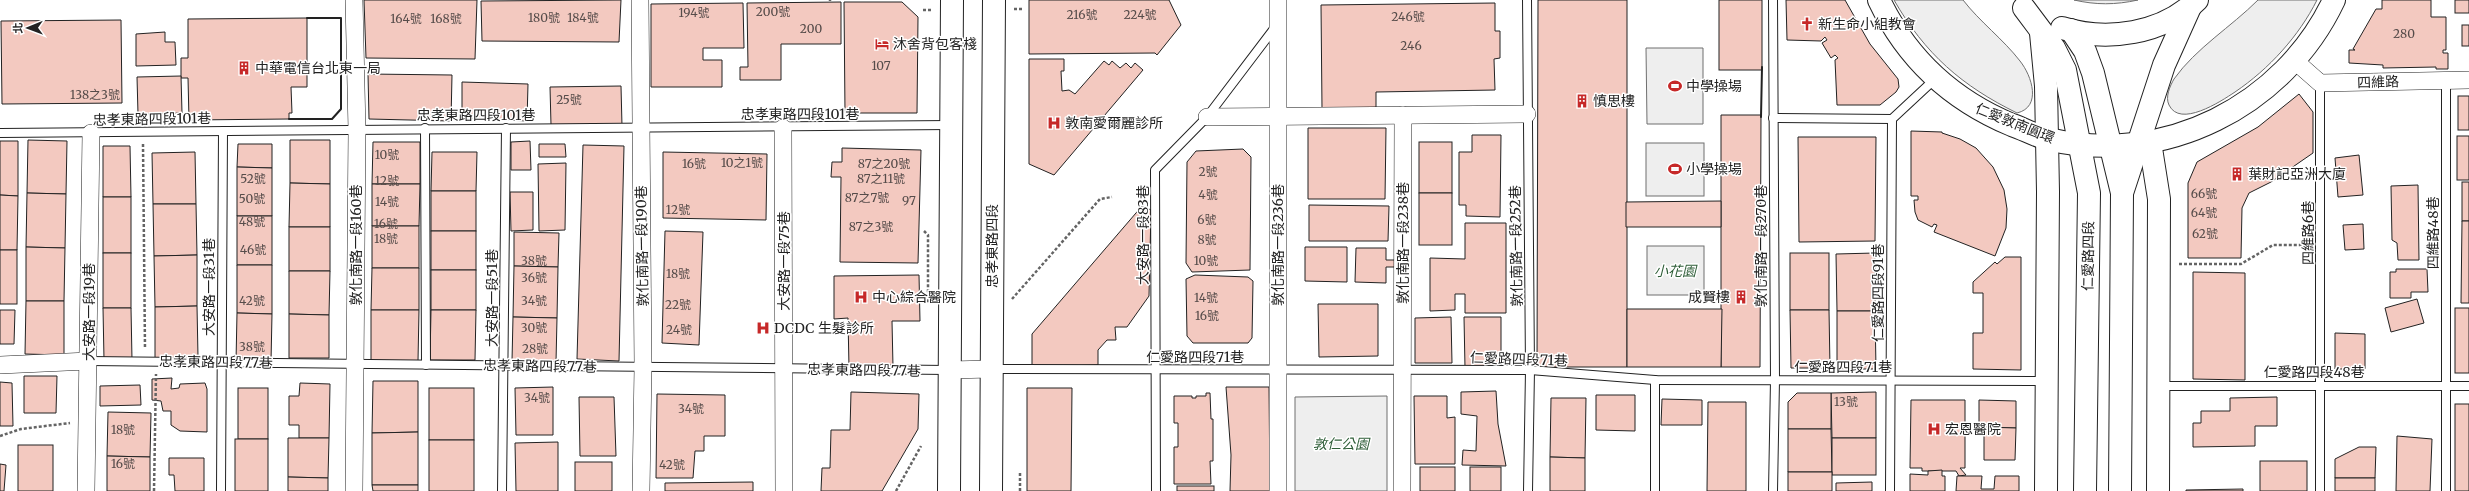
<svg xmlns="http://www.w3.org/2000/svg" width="2469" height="491" font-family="Merriweather,'Noto Sans TC',serif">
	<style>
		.green { fill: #eee; stroke: #6f6f6f }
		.building { fill: #f3c9c0; stroke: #222 }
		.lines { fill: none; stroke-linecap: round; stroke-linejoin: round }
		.lane-casing { stroke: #222; stroke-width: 10 }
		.street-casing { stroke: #222; stroke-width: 18 }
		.secondary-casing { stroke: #222; stroke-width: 24 }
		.primary-casing { stroke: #222; stroke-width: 24 }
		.path { stroke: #646464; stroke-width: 2.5; stroke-dasharray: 3 2; stroke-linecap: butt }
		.lane { stroke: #fff; stroke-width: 8 }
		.street { stroke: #fff; stroke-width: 17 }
		.secondary { stroke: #fff; stroke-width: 22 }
		.primary { stroke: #fff; stroke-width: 22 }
		.wall { stroke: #222; stroke-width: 2 }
		.labels { text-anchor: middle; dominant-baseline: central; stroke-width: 3; stroke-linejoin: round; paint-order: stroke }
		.number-label { font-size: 12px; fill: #564c4a }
		.poi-label { font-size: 14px; fill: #222; stroke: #fff; text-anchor: start }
		.street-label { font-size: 14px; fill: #222; stroke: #fff }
		.park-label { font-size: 14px; font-style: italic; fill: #2f5e38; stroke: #fff }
	</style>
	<rect width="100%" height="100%" fill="#fff"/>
	<g class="green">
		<path d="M 1894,0 L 1963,0 C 1980,22 2003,39 2020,61 C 2032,76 2042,107 2017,113 C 1962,86 1925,54 1894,0 Z"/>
		<path d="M 2074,0 L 2138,0 C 2115,5 2096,5 2074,0 Z"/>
		<path d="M 2258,0 L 2317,0 C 2299,36 2269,69 2235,92 C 2220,102 2180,128 2169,105 C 2165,97 2170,86 2174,79 C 2196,48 2231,27 2258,0 Z"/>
		<path d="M 1646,48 L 1703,48 L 1703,124 L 1647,124 Z"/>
		<rect x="1646" y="143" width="58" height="53"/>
		<rect x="1647" y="246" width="57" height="49"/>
		<path d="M 1387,396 L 1387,491 L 1295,491 L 1295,397 Z"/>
	</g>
	<g class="building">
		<path d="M 364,0 L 477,0 L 475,59 L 366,58 Z"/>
		<path d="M 621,0 L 619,42 L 482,41 L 481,1 Z"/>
		<path d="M 1029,0 L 1169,0 L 1181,25 L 1157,55 L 1155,53 L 1029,54 Z"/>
		<path d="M 1538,0 L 1627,0 L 1627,367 L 1537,367 Z"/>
		<rect x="1719" y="0" width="43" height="70"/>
		<path d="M 1786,0 L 1845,0 L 1870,44 L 1898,79 L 1899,87 L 1896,92 L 1880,105 L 1837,105 L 1835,60 L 1838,58 L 1835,55 L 1831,58 L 1822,43 L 1827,40 L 1825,37 L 1821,41 L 1787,40 Z"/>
		<path d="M 2382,0 L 2431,0 L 2431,17 L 2446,17 L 2446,50 L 2443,50 L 2443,53 L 2448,53 L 2448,69 L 2436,69 L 2436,67 L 2383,68 L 2383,65 L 2349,63 L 2349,50 L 2355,50 L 2353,49 L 2376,9 L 2382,9 Z"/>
		<rect x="2455" y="0" width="14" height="13"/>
		<path d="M 841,2 L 841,44 L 781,44 L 781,80 L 740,80 L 740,67 L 748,67 L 747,3 Z"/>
		<path d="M 844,2 L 902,2 L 918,17 L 917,113 L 845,113 Z"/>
		<path d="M 743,3 L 744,48 L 703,48 L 703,60 L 722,60 L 722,87 L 651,87 L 651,4 Z"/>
		<path d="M 1495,3 L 1495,31 L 1500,31 L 1500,58 L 1494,59 L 1495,90 L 1376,92 L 1376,108 L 1322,109 L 1321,5 Z"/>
		<path d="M 307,18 L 307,87 L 291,87 L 292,113 L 289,113 L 289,119 L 189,120 L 188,78 L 181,78 L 181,58 L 188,58 L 188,19 Z"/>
		<path d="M 121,20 L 122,103 L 2,104 L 1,21 Z"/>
		<rect x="2462" y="25" width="7" height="21"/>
		<path d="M 165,32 L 165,42 L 175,42 L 176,65 L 136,66 L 136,34 Z"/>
		<path d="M 1029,59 L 1064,59 L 1064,71 L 1061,71 L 1062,91 L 1069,90 L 1075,94 L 1104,61 L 1109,65 L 1112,61 L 1120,68 L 1126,63 L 1131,68 L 1135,63 L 1143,70 L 1054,175 L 1029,164 Z"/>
		<path d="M 368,74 L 452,75 L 451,121 L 369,119 Z"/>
		<path d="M 181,76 L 182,113 L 138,114 L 137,77 Z"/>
		<path d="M 462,82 L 528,84 L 527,121 L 462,118 Z"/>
		<path d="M 621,86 L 622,126 L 551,125 L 550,87 Z"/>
		<path d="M 2299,94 L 2313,112 L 2313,153 L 2271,182 L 2249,193 L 2242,208 L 2241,258 L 2188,258 L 2188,183 L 2197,162 L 2258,127 Z"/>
		<rect x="2458" y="96" width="11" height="34"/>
		<path d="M 1721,115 L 1761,115 L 1760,367 L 1721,367 Z"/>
		<path d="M 1308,128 L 1386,128 L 1385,199 L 1308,199 Z"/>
		<path d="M 1911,131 L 1942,132 L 1942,133 L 1960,139 L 1976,148 L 1993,167 L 2004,190 L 2007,209 L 2006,228 L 1995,256 L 1934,232 L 1937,225 L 1934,224 L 1932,227 L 1918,220 L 1915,212 L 1914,200 L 1918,200 L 1918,196 L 1911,196 Z"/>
		<path d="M 1472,135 L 1501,135 L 1500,217 L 1466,216 L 1466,205 L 1459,205 L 1459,152 L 1472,152 Z"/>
		<rect x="2457" y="136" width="12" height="44"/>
		<path d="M 1798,137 L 1876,137 L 1875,241 L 1799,242 Z"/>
		<path d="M 28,140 L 67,141 L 66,194 L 27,193 Z"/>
		<path d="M 290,140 L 330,140 L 330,184 L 290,183 Z"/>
		<path d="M 0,141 L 18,141 L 18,196 L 0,195 Z"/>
		<path d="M 530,141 L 531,170 L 511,170 L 511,142 Z"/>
		<path d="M 373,142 L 420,142 L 420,184 L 372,184 Z"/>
		<rect x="1419" y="142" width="33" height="51"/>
		<path d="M 238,144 L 272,144 L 272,168 L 237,167 Z"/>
		<path d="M 539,144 L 565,144 L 566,157 L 539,157 Z"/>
		<path d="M 583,145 L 624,146 L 619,361 L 577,359 Z"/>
		<path d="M 103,146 L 130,146 L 131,197 L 103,197 Z"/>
		<path d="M 842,148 L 921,150 L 918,263 L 840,262 L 841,177 L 831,177 L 832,162 L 842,162 Z"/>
		<path d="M 1243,149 L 1251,157 L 1250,270 L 1192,272 L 1186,263 L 1187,162 L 1196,151 Z"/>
		<path d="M 195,152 L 196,204 L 153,204 L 152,153 Z"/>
		<path d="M 432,152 L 477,152 L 476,191 L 431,191 Z"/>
		<path d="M 663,152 L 767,154 L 766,220 L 663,218 Z"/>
		<path d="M 2359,155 L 2363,195 L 2338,197 L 2335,158 Z"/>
		<path d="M 566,163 L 565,230 L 539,231 L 538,164 Z"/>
		<path d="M 237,167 L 272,168 L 272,216 L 237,216 Z"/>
		<rect x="2462" y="182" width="7" height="39"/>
		<path d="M 290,183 L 330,184 L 330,227 L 289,227 Z"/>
		<path d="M 372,184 L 420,184 L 419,226 L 372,226 Z"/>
		<path d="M 2418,185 L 2419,260 L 2398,260 L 2397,243 L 2392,240 L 2391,186 Z"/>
		<rect x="431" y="191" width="45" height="40"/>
		<path d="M 510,192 L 533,192 L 533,230 L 511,231 Z"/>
		<path d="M 27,193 L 66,194 L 65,248 L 26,247 Z"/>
		<rect x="1419" y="193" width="33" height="52"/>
		<path d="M 0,195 L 18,196 L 17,250 L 0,250 Z"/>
		<rect x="103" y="197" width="28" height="56"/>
		<path d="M 1721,201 L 1721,227 L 1626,227 L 1626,202 Z"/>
		<path d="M 153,204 L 196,204 L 197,255 L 154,256 Z"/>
		<path d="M 1309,205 L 1389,206 L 1388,241 L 1309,241 Z"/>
		<path d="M 1142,206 L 1151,210 L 1149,296 L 1127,327 L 1115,327 L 1116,340 L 1107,340 L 1098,350 L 1098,365 L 1032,367 L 1032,334 Z"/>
		<rect x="237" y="216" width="35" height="49"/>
		<path d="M 2462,221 L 2469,221 L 2469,303 L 2461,303 Z"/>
		<path d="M 1465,223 L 1506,223 L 1506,313 L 1465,313 L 1465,294 L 1455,294 L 1455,310 L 1430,311 L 1430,258 L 1465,259 Z"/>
		<path d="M 2363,224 L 2364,249 L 2345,250 L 2343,225 Z"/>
		<rect x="372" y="226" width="47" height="42"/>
		<rect x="289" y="227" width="41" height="44"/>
		<rect x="431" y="231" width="45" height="39"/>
		<path d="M 665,231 L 703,232 L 699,345 L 662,343 Z"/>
		<path d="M 514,232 L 559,233 L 558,267 L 514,266 Z"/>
		<path d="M 26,247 L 65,248 L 64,301 L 26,301 Z"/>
		<path d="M 1305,247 L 1347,247 L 1347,282 L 1305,281 Z"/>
		<path d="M 1356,248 L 1386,248 L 1386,260 L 1396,260 L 1396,267 L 1386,267 L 1386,283 L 1355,282 Z"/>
		<rect x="0" y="250" width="17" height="54"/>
		<rect x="103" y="253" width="28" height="55"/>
		<rect x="1790" y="253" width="39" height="57"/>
		<path d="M 1875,253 L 1875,311 L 1837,311 L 1836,254 Z"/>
		<path d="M 197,255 L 197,306 L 155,307 L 154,256 Z"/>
		<path d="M 2005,257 L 2021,257 L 2021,370 L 1973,369 L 1973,333 L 1983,333 L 1983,293 L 1973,293 L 1973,282 L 1995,262 L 1997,264 Z"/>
		<path d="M 237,265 L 272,265 L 272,314 L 237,313 Z"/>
		<path d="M 514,266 L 558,267 L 557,318 L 513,317 Z"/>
		<path d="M 372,268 L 419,268 L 419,310 L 371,310 Z"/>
		<path d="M 2396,269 L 2427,269 L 2428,292 L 2411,292 L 2411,298 L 2390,298 L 2390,272 L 2396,272 Z"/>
		<rect x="431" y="270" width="45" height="40"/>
		<path d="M 289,271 L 330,271 L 329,315 L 289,314 Z"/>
		<path d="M 2193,272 L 2245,273 L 2245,380 L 2193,379 Z"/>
		<path d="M 919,275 L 920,321 L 892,321 L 893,367 L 849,368 L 848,318 L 834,319 L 834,276 Z"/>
		<path d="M 1195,275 L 1248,277 L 1253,281 L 1252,338 L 1248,343 L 1193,343 L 1187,336 L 1186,279 Z"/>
		<path d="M 2417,299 L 2424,323 L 2391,332 L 2385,308 Z"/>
		<path d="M 26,301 L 64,301 L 64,355 L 25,354 Z"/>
		<path d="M 1318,304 L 1378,304 L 1378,356 L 1319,357 Z"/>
		<path d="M 197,306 L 198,357 L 155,358 L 155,307 Z"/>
		<path d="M 103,308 L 131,308 L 132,360 L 104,360 Z"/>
		<rect x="2455" y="308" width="14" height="65"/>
		<path d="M 1627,309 L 1722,309 L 1721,367 L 1627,367 Z"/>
		<path d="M 0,310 L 15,310 L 14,344 L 0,344 Z"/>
		<path d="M 371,310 L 419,310 L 418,361 L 371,361 Z"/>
		<path d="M 431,310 L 476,310 L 475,360 L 430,360 Z"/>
		<path d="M 1790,310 L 1829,310 L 1830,368 L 1791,368 Z"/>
		<path d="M 1837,311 L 1875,311 L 1876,369 L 1837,369 Z"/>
		<path d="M 237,313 L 272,314 L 271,362 L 236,362 Z"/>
		<path d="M 289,314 L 329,315 L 329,358 L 289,358 Z"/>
		<path d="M 513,317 L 557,318 L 556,362 L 512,361 Z"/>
		<path d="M 1451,317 L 1452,363 L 1415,363 L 1415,318 Z"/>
		<path d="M 1464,317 L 1501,317 L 1501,368 L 1465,368 Z"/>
		<path d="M 2335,333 L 2365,334 L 2365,369 L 2335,369 Z"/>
		<path d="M 24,376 L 57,376 L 56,413 L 24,413 Z"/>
		<path d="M 172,378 L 171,389 L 179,388 L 180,384 L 205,383 L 207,389 L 207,432 L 180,431 L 171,425 L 171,411 L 163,411 L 161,401 L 152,400 L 152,379 Z"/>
		<path d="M 373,381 L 418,381 L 418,432 L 372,433 Z"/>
		<path d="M 0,382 L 12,383 L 13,426 L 0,426 Z"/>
		<path d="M 300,383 L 330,384 L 329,438 L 299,438 L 299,425 L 289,425 L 289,396 L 299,396 Z"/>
		<path d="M 140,385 L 141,405 L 100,406 L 100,386 Z"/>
		<path d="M 553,387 L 553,435 L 516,435 L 515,388 Z"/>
		<path d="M 1226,387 L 1269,387 L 1270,491 L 1230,491 L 1231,455 Z"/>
		<rect x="238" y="388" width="30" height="51"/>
		<rect x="429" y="388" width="45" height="52"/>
		<path d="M 1027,388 L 1072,388 L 1071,491 L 1027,491 Z"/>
		<path d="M 1496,391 L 1498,424 L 1506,466 L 1462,465 L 1463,450 L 1476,451 L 1477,416 L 1461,414 L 1461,392 Z"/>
		<path d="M 851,392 L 919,394 L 918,429 L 882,491 L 821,491 L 822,468 L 830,468 L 831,430 L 850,430 Z"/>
		<path d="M 1876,392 L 1876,438 L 1832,438 L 1831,393 Z"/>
		<path d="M 1206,393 L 1210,393 L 1211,419 L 1213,419 L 1213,461 L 1210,461 L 1211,484 L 1174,484 L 1174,447 L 1178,447 L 1178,423 L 1174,423 L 1174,396 L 1192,396 L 1192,398 L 1196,398 L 1196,396 L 1206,396 Z"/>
		<path d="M 1797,393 L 1831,393 L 1831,429 L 1788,429 L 1788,402 Z"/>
		<path d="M 657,394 L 725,395 L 725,436 L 704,436 L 704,451 L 695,451 L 693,478 L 656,478 Z"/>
		<path d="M 1596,395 L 1635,395 L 1635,431 L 1596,430 Z"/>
		<path d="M 1414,396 L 1447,396 L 1447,418 L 1455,417 L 1455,464 L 1415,464 Z"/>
		<path d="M 579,397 L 614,397 L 616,456 L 580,456 Z"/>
		<path d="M 2277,397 L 2277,426 L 2255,426 L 2255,446 L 2193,447 L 2193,423 L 2201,423 L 2201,411 L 2230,411 L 2230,398 Z"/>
		<path d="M 1551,398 L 1586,398 L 1585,458 L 1550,457 Z"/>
		<path d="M 1662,399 L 1702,400 L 1702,425 L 1661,425 Z"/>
		<path d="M 1911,400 L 1965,400 L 1965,468 L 1960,468 L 1966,475 L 1959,476 L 1956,471 L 1922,471 L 1922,468 L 1910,468 Z"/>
		<path d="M 1979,400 L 2016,401 L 2016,428 L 1979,427 Z"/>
		<path d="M 1708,402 L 1746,402 L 1746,491 L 1707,491 Z"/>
		<rect x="2455" y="404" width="14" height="87"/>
		<path d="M 108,412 L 151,413 L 150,457 L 107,456 Z"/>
		<path d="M 1984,427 L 2016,428 L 2015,460 L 1984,460 Z"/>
		<path d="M 1788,429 L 1831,429 L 1832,472 L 1788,472 Z"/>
		<path d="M 418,432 L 418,485 L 372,485 L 372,433 Z"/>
		<path d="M 2397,436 L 2432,439 L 2430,491 L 2396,491 Z"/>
		<path d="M 288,438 L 329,438 L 328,478 L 288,477 Z"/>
		<rect x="1832" y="438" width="44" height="37"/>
		<rect x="235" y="439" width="33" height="52"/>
		<rect x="429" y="440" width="45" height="51"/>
		<path d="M 558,442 L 558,491 L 516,491 L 515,443 Z"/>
		<rect x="18" y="445" width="35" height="46"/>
		<path d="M 2359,447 L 2376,447 L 2375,478 L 2335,478 L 2335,459 Z"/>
		<path d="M 107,456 L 150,457 L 150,491 L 107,491 Z"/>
		<path d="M 1550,457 L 1585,458 L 1585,491 L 1550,491 Z"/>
		<path d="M 169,458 L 204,458 L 204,491 L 175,491 L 174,475 L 169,475 Z"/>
		<rect x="2260" y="461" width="47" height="30"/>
		<rect x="575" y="462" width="37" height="29"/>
		<path d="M 0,464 L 6,465 L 4,491 L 0,491 Z"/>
		<rect x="1420" y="467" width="35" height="24"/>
		<rect x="1470" y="467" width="31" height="24"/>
		<path d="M 1942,470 L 1942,476 L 1945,476 L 1945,491 L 1910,491 L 1910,474 L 1928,475 L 1928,471 Z"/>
		<rect x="1788" y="472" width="44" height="19"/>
		<path d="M 1957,476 L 1982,476 L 1981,489 L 1994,489 L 1995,476 L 2019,476 L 2019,491 L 1956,491 Z"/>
		<path d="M 288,477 L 328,478 L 328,491 L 288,491 Z"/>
		<rect x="2335" y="478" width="40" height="13"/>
		<path d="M 753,482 L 753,491 L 665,491 L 665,483 Z"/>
		<path d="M 1872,482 L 1872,491 L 1836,491 L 1836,483 Z"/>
		<path d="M 372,485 L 418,485 L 418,491 L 373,491 Z"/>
		<rect x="1177" y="486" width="37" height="5"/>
		<path d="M 2243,489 L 2243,491 L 2186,491 L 2186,490 Z"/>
	</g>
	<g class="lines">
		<g class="lane-casing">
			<g id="lane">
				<path d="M 1527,0 L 1530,370 L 1528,491"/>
				<path d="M 1773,0 L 1775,380 L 1773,491"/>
				<path d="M 2446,80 L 2446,491"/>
				<path d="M 1773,118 L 1892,119 L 1935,79"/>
				<path d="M 425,128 L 426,365"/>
				<path d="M 0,133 L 951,125"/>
				<path d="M 89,361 L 948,370"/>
				<path d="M 992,369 L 1530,370 L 1655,380 L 2046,381"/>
				<path d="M 2159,386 L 2469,386"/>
				<path d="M 221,491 L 223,131"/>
				<path d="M 502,491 L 506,128"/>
				<path d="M 1156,491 L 1155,170 L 1207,117 L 1276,26"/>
				<path d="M 1655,491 L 1655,380"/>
				<path d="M 1890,491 L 1892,119"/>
				<path d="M 2320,491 L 2320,83"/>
			</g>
		</g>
		<g class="street-casing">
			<g id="street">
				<path d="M 354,0 L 357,130 L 354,491"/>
				<path d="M 640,0 L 643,367 L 641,491"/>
				<path d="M 2295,61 L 2320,83 L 2469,80"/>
				<path d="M 1207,117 L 1527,114"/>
				<path d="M 783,128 L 784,491"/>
				<path d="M 0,365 L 89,361"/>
				<path d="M 950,370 L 991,369"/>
				<path d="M 86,491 L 91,133"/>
				<path d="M 1278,491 L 1278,0"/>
				<path d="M 1402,491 L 1403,115"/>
			</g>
		</g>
		<g class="secondary-casing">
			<g id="secondary">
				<path d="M 1879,0 C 1907,59 1952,100 2012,125 C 2024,129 2036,136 2048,139 C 2164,167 2284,106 2334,0"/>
				<path d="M 2024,8 L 2054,48 L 2065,70 L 2089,193 L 2085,491"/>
				<path d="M 2062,28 C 2107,42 2163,34 2197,0"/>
				<path d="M 2071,30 L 2085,51 L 2093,73 L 2122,193 L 2120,491"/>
				<path d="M 2041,33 L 2046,86 L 2048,192 L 2046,491"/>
				<path d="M 2150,142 L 2159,199 L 2158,491"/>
				<path d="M 2122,193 L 2164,65 L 2190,7"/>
			</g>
		</g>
		<g class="primary-casing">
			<g id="primary">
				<path d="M 949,491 L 952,0"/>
				<path d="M 991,491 L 994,0"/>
			</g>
		</g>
		<g class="path">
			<path d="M 830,1 L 830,0"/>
			<path d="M 1014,9 L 1024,9"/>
			<path d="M 923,10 L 931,10"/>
			<path d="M 143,144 L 145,349"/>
			<path d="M 924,231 L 928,235 L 928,304"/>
			<path d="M 2179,264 L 2241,264 L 2273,245 L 2306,245"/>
			<path d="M 1012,299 L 1100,199 L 1112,197"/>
			<path d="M 0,436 L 21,429 L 70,423"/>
			<path d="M 154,491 L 156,374"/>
			<path d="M 896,491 L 921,446"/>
			<path d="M 1020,491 L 1020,473"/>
		</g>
		<use href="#lane" class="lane"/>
		<use href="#street" class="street"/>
		<use href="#secondary" class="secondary"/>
		<use href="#primary" class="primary"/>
		<g class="wall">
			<path d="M 1761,117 L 1762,67"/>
			<path d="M 289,119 L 332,119 L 341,109 L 341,18 L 307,18"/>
		</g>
	</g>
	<defs>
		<g id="church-bare" transform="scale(1.08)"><path d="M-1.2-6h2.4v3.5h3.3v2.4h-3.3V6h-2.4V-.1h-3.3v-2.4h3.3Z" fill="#c62828" stroke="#fff" stroke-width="2.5" paint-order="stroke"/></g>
		<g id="hotel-bare" transform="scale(1.08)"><path d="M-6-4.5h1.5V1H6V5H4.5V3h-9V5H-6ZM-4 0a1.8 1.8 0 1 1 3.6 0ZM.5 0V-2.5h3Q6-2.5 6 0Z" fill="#c62828" stroke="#fff" stroke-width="2.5" paint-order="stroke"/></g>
		<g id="building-bare" transform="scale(1.08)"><path d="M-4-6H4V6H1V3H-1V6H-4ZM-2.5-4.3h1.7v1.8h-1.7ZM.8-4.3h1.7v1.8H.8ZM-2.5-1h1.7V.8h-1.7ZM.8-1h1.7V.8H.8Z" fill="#c62828" stroke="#fff" stroke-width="2.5" paint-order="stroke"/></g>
		<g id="stadium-bare" transform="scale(1.08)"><path d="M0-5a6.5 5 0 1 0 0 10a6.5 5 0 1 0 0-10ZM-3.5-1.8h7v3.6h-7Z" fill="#c62828" stroke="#fff" stroke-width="2.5" paint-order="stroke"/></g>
		<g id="hospital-bare" transform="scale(1.08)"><path d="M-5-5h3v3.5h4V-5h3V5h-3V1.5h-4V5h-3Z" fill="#c62828" stroke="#fff" stroke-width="2.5" paint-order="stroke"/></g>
	</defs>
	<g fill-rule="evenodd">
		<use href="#church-bare" x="1807" y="24"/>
		<use href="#hotel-bare" x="882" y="44"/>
		<use href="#building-bare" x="244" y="68"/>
		<use href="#stadium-bare" x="1675" y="86"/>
		<use href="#building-bare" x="1582" y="101"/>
		<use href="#hospital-bare" x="1054" y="123"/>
		<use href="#stadium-bare" x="1675" y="169"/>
		<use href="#building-bare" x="2237" y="174"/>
		<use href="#hospital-bare" x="861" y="297"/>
		<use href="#building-bare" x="1741" y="297"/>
		<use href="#hospital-bare" x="763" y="328"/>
		<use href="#hospital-bare" x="1934" y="429"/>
	</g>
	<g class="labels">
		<g class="number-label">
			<text x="773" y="11">200號</text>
			<text x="694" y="12">194號</text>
			<text x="1082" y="14">216號</text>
			<text x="1140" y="14">224號</text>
			<text x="1408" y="16">246號</text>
			<text x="544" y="17">180號</text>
			<text x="583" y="17">184號</text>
			<text x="406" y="18">164號</text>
			<text x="446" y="18">168號</text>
			<text x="811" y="28">200</text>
			<text x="2404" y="33">280</text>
			<text x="1411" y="45">246</text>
			<text x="881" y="65">107</text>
			<text x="95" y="94">138之3號</text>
			<text x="569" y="99">25號</text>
			<text x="387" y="154">10號</text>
			<text x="742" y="162">10之1號</text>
			<text x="694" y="163">16號</text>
			<text x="884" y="163">87之20號</text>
			<text x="1208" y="171">2號</text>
			<text x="253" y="178">52號</text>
			<text x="881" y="178">87之11號</text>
			<text x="387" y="180">12號</text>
			<text x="2204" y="193">66號</text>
			<text x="1208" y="194">4號</text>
			<text x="867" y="197">87之7號</text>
			<text x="252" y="198">50號</text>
			<text x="909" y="200">97</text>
			<text x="387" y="201">14號</text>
			<text x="678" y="209">12號</text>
			<text x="2204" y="212">64號</text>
			<text x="1207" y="219">6號</text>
			<text x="252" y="221">48號</text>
			<text x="386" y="223">16號</text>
			<text x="871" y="226">87之3號</text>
			<text x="2205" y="233">62號</text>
			<text x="386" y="238">18號</text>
			<text x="1207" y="239">8號</text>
			<text x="253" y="249">46號</text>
			<text x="534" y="260">38號</text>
			<text x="1206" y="260">10號</text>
			<text x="678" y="273">18號</text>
			<text x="534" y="277">36號</text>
			<text x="1206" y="297">14號</text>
			<text x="252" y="300">42號</text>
			<text x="534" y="300">34號</text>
			<text x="678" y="304">22號</text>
			<text x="1207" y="315">16號</text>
			<text x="534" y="327">30號</text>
			<text x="679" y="329">24號</text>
			<text x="252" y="346">38號</text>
			<text x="535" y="348">28號</text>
			<text x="537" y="397">34號</text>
			<text x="1846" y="401">13號</text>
			<text x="691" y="408">34號</text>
			<text x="123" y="429">18號</text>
			<text x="123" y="463">16號</text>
			<text x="672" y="464">42號</text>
		</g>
		<g class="poi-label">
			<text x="1818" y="24">新生命小組教會</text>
			<text x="893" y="44">沐舍背包客棧</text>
			<text x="255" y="68">中華電信台北東一局</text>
			<text x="1686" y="86">中學操場</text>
			<text x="1593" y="101">慎思樓</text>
			<text x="1065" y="123">敦南愛爾麗診所</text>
			<text x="1686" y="169">小學操場</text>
			<text x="2248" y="174">葉財記亞洲大廈</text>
			<text x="872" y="297">中心綜合醫院</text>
			<text x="1730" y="297" text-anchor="end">成賢樓</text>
			<text x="774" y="328">DCDC 生髮診所</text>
			<text x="1945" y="429">宏恩醫院</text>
		</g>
		<g class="street-label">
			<text transform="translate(2378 82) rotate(-2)">四維路</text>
			<text x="800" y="114">忠孝東路四段101巷</text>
			<text x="476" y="115">忠孝東路四段101巷</text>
			<text transform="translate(152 119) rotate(-1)">忠孝東路四段101巷</text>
			<text transform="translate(2015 123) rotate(22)">仁愛敦南圓環</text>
			<text transform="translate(2308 233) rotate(-90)">四維路6巷</text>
			<text transform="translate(2433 233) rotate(-90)">四維路48巷</text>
			<text transform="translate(1143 235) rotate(-90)">大安路一段83巷</text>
			<text transform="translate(1403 243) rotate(-90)">敦化南路一段238巷</text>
			<text transform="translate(356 245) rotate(-90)">敦化南路一段160巷</text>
			<text transform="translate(1278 245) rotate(-90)">敦化南路一段236巷</text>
			<text transform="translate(642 246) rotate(-91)">敦化南路一段190巷</text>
			<text transform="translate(992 246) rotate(-90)">忠孝東路四段</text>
			<text transform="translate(1516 246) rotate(-91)">敦化南路一段252巷</text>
			<text transform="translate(1761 246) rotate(-90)">敦化南路一段270巷</text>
			<text transform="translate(2088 256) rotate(-89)">仁愛路四段</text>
			<text transform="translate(784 261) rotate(-90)">大安路一段75巷</text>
			<text transform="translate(209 287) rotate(-90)">大安路一段31巷</text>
			<text transform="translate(1878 293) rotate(-90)">仁愛路四段91巷</text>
			<text transform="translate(492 298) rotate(-90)">大安路一段51巷</text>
			<text transform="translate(89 312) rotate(-90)">大安路一段19巷</text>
			<text x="1195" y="357">仁愛路四段71巷</text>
			<text transform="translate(1519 359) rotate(2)">仁愛路四段71巷</text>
			<text transform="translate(216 362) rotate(1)">忠孝東路四段77巷</text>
			<text transform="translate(540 366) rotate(1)">忠孝東路四段77巷</text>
			<text x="1843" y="367">仁愛路四段71巷</text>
			<text transform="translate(864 370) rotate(1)">忠孝東路四段77巷</text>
			<text x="2314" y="372">仁愛路四段48巷</text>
		</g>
		<g class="park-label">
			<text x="1675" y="271">小花園</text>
			<text x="1341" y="444">敦仁公園</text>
		</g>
	</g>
	<g transform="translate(28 28) rotate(269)" stroke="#ffffff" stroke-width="3" paint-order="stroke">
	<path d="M0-3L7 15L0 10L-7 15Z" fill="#222222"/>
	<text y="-6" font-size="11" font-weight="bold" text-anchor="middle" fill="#222222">北</text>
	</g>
</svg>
